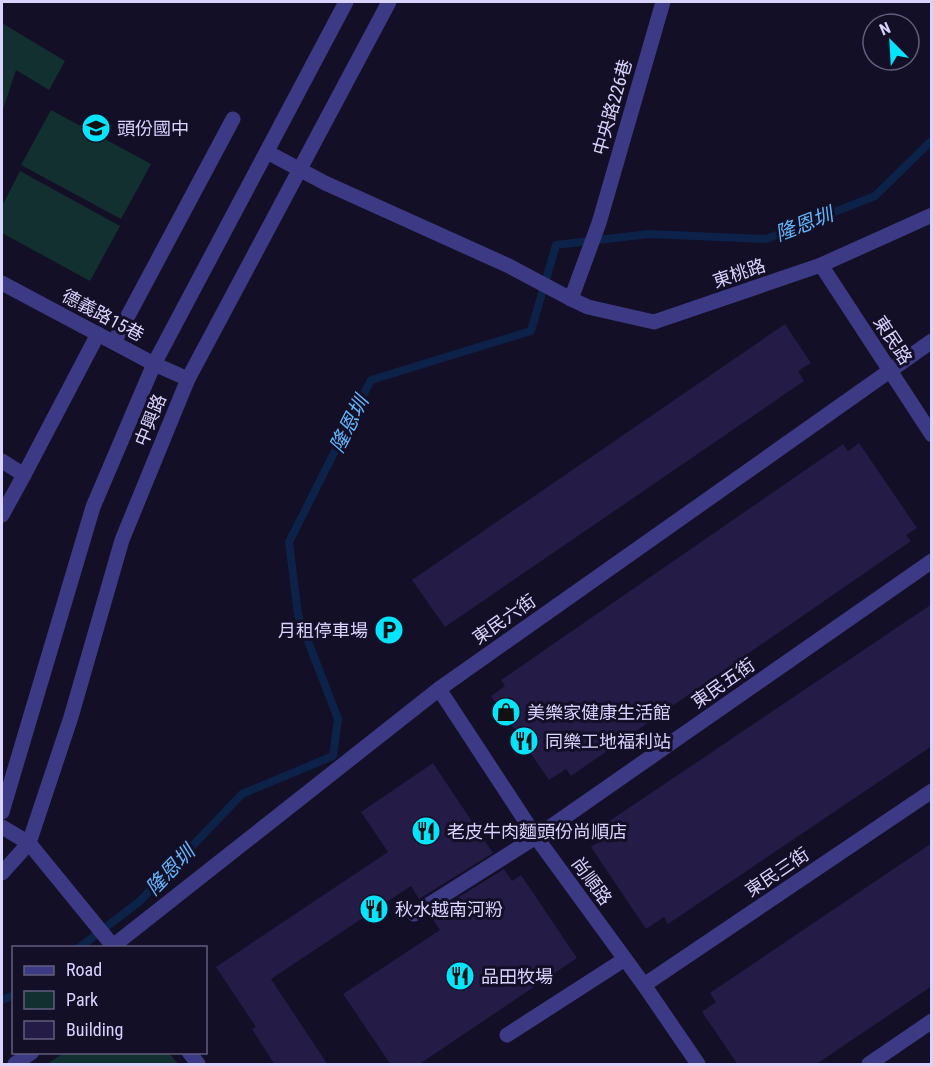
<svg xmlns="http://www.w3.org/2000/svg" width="933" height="1066" font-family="'Roboto Condensed','Noto Sans TC',sans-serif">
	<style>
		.green { fill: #12302f }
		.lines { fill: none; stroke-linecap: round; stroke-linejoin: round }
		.stream { stroke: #0c2248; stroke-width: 8 }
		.building { fill: #241b47 }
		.minor { stroke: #3d3a85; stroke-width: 15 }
		.labels { text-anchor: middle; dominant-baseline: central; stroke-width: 6; stroke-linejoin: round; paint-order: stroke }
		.street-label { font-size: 18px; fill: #d9d4ff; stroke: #130f26 }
		.poi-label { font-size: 18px; fill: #d9d4ff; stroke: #130f26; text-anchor: start }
		.water-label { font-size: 20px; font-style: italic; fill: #62b6ff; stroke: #130f26 }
	</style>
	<rect width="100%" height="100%" fill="#130f26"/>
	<g class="green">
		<path d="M 2,23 L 65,61 L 49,90 L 16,70 L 2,112 Z"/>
		<path d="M 51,110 L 151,164 L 121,219 L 21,165 Z"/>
		<path d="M 20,171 L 120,226 L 90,281 L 2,233 L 2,206 Z"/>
		<path d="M 65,1052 L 169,1053 L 178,1064 L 47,1064 Z"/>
	</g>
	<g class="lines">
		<g class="stream">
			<path d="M 79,948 L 140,901 L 242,794 L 333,756 L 338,719 L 298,615 L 289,542 L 371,380 L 531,331 L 556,245 L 649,234 L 766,239 L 875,196 L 932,140"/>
			<path d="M 2,1000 L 14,995"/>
		</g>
	</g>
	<g class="building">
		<path d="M 785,324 L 811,363 L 798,371 L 804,381 L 445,627 L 412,580 Z"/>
		<path d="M 859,443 L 917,528 L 906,535 L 911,541 L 571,776 L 566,769 L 549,780 L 491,696 L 505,686 L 501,680 L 843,444 L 848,451 Z"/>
		<path d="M 932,604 L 932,746 L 668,924 L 664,917 L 646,929 L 591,847 L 605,838 L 599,828 Z"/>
		<path d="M 433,763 L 493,853 L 419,899 L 411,886 L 271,979 L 328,1065 L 275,1065 L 252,1029 L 256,1027 L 216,967 L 388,852 L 361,812 Z"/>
		<path d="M 932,843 L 932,986 L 815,1065 L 738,1065 L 702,1012 L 716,1002 L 710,993 Z"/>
		<path d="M 504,869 L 512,881 L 521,875 L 577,958 L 418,1065 L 391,1065 L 343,994 L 440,930 L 430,915 Z"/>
	</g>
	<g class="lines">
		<g class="minor">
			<path d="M 267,152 L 325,183 L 509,266 L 571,299 L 588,307 L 654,322 L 821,265 L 932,215"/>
			<path d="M 821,265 L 932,435"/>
			<path d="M 2,283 L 154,364 L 188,379"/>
			<path d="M 571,299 L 599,223 L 663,2"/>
			<path d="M 114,342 L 233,119"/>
			<path d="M 2,461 L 24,475"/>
			<path d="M 2,515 L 24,475 L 98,334"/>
			<path d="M 439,689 L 536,837 L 644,985 L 698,1064"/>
			<path d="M 2,812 L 93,507 L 154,364 L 346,2"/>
			<path d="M 2,827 L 29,843 L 113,946"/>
			<path d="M 2,873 L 29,843 L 71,717 L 122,540 L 188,379 L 389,2"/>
			<path d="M 414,914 L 536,837 L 932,561"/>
			<path d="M 114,948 L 113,946 L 439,689 L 932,341"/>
			<path d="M 644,985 L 932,791"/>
			<path d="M 507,1035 L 625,959"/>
			<path d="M 189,1052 L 198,1064"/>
			<path d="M 15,1064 L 32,1052"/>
			<path d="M 869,1064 L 932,1021"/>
		</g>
	</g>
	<defs>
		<g id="school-disc" transform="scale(1.5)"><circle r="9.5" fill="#00e5ff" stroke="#130f26"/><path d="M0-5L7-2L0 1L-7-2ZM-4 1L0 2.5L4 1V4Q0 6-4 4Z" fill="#111"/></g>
		<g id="parking-disc" transform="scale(1.5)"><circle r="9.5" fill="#00e5ff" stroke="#130f26"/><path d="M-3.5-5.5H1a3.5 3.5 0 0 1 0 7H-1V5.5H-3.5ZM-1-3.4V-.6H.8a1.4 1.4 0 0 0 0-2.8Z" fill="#111"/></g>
		<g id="shop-disc" transform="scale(1.5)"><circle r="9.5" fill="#00e5ff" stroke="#130f26"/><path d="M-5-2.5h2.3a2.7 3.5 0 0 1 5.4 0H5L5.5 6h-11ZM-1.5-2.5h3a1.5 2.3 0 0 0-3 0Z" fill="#111"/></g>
		<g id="restaurant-disc" transform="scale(1.5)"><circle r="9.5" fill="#00e5ff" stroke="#130f26"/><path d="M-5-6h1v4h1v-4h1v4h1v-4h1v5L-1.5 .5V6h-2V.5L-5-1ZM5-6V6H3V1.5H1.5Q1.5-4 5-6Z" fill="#111"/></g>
	</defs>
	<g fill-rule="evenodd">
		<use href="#school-disc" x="96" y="128"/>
		<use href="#parking-disc" x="389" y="630"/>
		<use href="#shop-disc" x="506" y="712"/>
		<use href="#restaurant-disc" x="524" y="741"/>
		<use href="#restaurant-disc" x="426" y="831"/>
		<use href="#restaurant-disc" x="374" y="909"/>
		<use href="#restaurant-disc" x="460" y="976"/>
	</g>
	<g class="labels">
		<g class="street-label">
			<text transform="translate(612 107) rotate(-74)">中央路226巷</text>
			<text transform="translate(739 273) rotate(-19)">東桃路</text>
			<text transform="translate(103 315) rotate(28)">德義路15巷</text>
			<text transform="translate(893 340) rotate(57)">東民路</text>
			<text transform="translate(150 420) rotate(-68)">中興路</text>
			<text transform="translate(504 619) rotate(-35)">東民六街</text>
			<text transform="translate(723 683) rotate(-35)">東民五街</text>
			<text transform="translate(777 872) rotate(-34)">東民三街</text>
			<text transform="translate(592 881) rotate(54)">尚順路</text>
		</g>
		<g class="poi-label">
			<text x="117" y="128">頭份國中</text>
			<text x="368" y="630" text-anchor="end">月租停車場</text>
			<text x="527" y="712">美樂家健康生活館</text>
			<text x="545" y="741">同樂工地福利站</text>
			<text x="447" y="831">老皮牛肉麵頭份尚順店</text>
			<text x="395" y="909">秋水越南河粉</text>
			<text x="481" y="976">品田牧場</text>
		</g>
		<g class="water-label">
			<text transform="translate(804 224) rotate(-21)">隆恩圳</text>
			<text transform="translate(349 424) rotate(-63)">隆恩圳</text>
			<text transform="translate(170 870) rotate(-46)">隆恩圳</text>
		</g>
	</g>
	<rect width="933" height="1066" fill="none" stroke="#d9d4ff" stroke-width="6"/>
	<rect x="12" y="946" width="195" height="108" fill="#130f26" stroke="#625e7d" stroke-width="1.5"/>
	<rect x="24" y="966" width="30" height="9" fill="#3d3a85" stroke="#625e7d" stroke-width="1.5"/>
	<text x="66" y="976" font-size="18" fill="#d9d4ff">Road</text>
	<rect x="24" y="991" width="30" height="18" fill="#12302f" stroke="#625e7d" stroke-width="1.5"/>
	<text x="66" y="1006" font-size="18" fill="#d9d4ff">Park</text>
	<rect x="24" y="1021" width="30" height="18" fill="#241b47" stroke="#625e7d" stroke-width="1.5"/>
	<text x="66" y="1036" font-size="18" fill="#d9d4ff">Building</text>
	<g transform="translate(891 42) rotate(336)"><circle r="28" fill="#130f26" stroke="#625e7d" stroke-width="1.5"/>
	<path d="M0-4.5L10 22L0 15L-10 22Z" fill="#00e5ff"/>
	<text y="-9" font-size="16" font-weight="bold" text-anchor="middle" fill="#d9d4ff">N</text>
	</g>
</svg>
